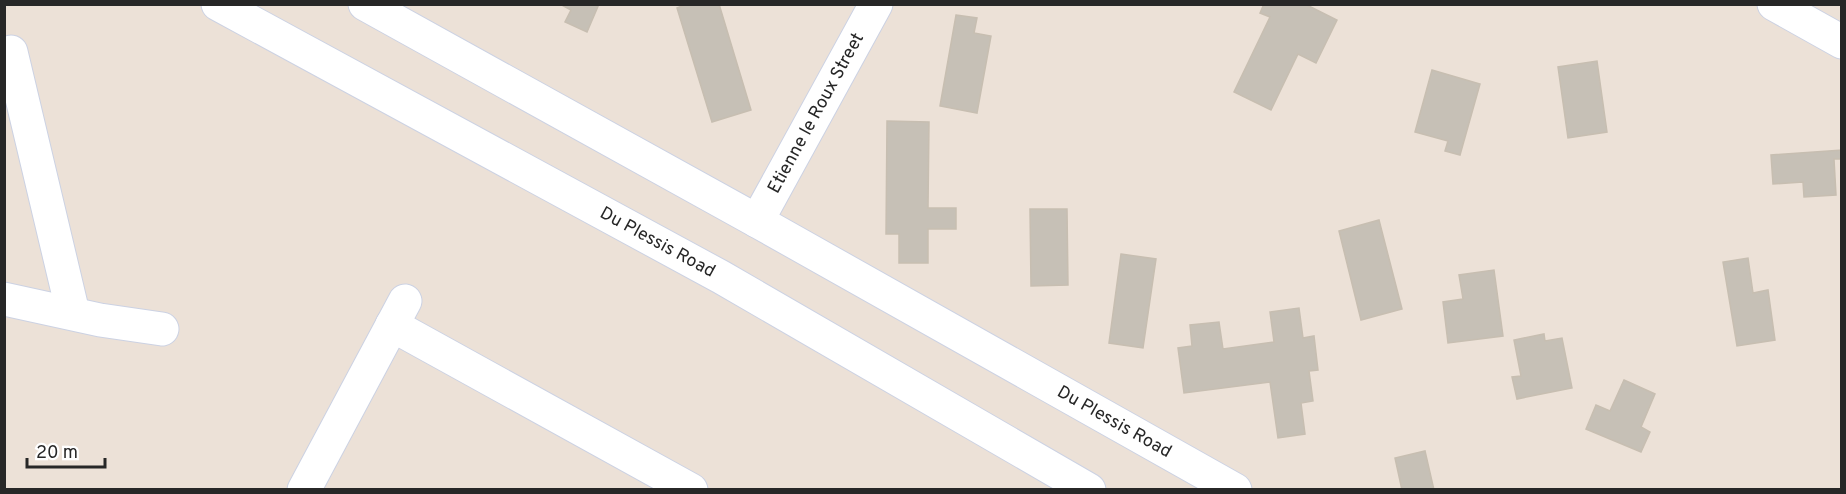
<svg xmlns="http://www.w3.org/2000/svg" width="1846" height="494" font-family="Overpass,sans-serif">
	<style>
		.building { fill: #c6c0b6; stroke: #c7beb1; stroke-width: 1.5 }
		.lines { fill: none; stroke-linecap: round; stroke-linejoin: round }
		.minor-casing { stroke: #ccd2e3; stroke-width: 35 }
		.minor { stroke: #fff; stroke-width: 33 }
		.labels { text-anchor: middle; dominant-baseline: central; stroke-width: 5; stroke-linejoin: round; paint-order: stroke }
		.street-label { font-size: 18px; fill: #272727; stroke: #fff }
	</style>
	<rect width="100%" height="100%" fill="#ece1d7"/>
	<g class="building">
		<path d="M 560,4 L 599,4 L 587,32 L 565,22 L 571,10 Z"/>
		<path d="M 687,4 L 719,4 L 751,110 L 712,122 L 677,8 Z"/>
		<path d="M 1264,4 L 1305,4 L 1337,20 L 1316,63 L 1298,54 L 1271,110 L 1234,92 L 1270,17 L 1260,13 Z"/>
		<path d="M 956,15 L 977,18 L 974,33 L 991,36 L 977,113 L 940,106 Z"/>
		<path d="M 1597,61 L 1607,132 L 1568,138 L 1558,67 Z"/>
		<path d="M 1432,70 L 1480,84 L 1460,155 L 1445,151 L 1448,141 L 1415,132 Z"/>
		<path d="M 887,121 L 929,122 L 928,208 L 956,208 L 956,229 L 928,229 L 928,263 L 899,263 L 899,234 L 886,234 Z"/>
		<path d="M 1842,150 L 1842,159 L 1834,159 L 1836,195 L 1804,197 L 1803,182 L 1773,184 L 1771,155 Z"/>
		<path d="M 1030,209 L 1067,209 L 1068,285 L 1031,286 Z"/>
		<path d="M 1379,220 L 1402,309 L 1361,320 L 1339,231 Z"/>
		<path d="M 1121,254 L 1156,259 L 1143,348 L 1109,343 Z"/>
		<path d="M 1748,258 L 1753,293 L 1768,290 L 1775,340 L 1737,346 L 1723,262 Z"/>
		<path d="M 1494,270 L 1503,336 L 1448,343 L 1443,302 L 1463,299 L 1459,275 Z"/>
		<path d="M 1299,308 L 1303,338 L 1314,336 L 1318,370 L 1309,371 L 1313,401 L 1301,403 L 1305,434 L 1278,438 L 1270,382 L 1184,393 L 1178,348 L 1192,346 L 1190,325 L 1219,322 L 1223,349 L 1274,342 L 1270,312 Z"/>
		<path d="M 1544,334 L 1545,341 L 1562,338 L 1572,388 L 1517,399 L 1512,377 L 1521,376 L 1514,340 Z"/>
		<path d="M 1624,380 L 1655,394 L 1641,427 L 1650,432 L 1641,452 L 1586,429 L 1596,405 L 1610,411 Z"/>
		<path d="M 1425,451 L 1434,490 L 1402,490 L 1395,458 Z"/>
	</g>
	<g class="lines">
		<g class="minor-casing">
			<g id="minor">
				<path id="s1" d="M 218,4 L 721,277 L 1089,490"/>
				<path id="s2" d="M 365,4 L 757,221 L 1235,490"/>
				<path d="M 1774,4 L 1842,42"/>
				<path d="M 11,52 L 73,313"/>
				<path id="s3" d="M 757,221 L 876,4"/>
				<path d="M 4,299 L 100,320 L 162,329"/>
				<path d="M 392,325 L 691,490"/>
				<path d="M 304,490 L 405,301"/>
			</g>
		</g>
		<use href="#minor" class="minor"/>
	</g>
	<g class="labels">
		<g class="street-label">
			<text stroke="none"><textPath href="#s3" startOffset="123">Etienne le Roux Street</textPath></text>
			<text stroke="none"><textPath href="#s1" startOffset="500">Du Plessis Road</textPath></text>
			<text stroke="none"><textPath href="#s2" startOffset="858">Du Plessis Road</textPath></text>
		</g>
	</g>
	<rect width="1846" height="494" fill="none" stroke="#272727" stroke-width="12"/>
	<path d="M27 458v9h78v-9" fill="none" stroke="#272727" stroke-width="3"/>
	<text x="36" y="458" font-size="18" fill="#272727" stroke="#ffffff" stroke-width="4.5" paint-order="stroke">20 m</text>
</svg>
